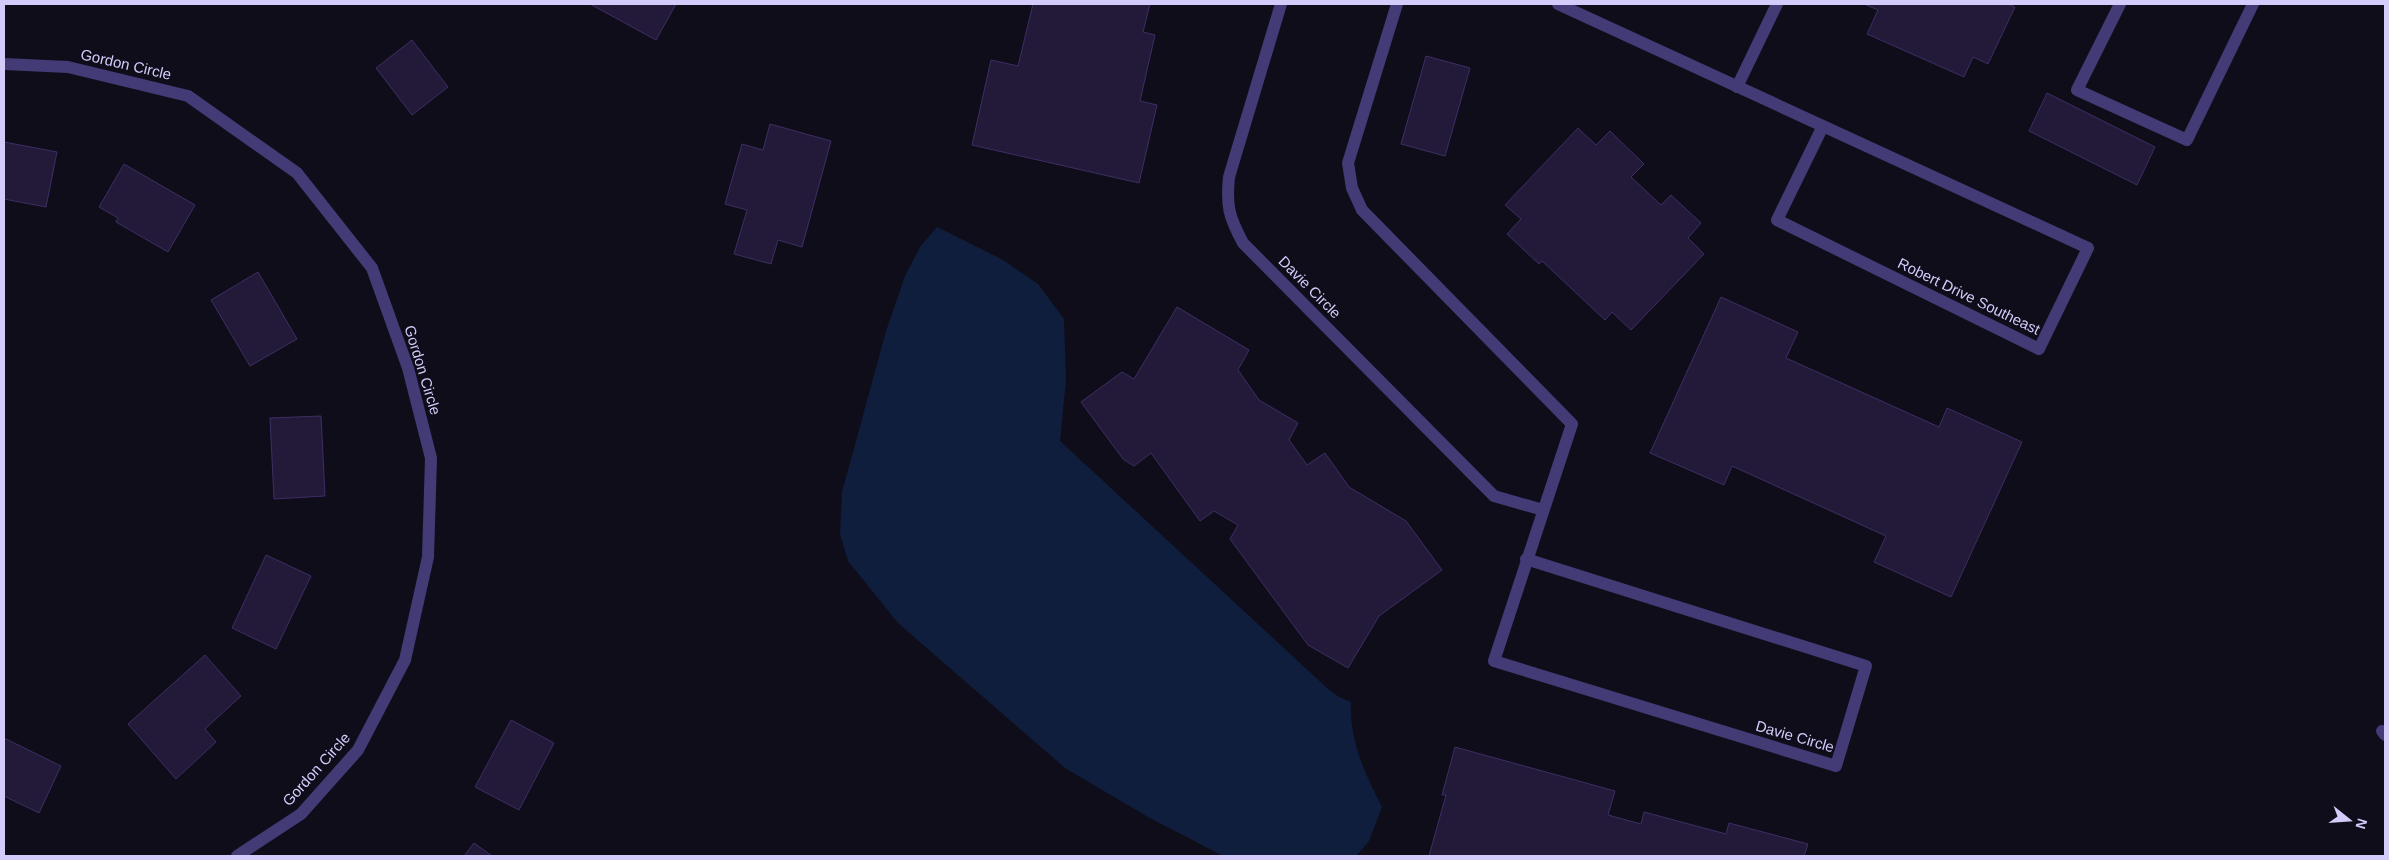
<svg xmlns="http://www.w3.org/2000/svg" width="2389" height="860" font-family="Arial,sans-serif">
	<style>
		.water { fill: #0f1e3c }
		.building { fill: #231a3a; stroke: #3d2e64 }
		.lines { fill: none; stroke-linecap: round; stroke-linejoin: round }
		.service { stroke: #423b76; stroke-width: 12 }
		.minor { stroke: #423b76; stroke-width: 12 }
		.labels { text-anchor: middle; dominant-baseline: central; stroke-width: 4.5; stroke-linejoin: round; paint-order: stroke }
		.street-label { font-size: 15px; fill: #d3cbfa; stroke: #100d1b }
	</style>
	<rect width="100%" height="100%" fill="#100d1b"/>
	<path class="water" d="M 937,227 L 1003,260 L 1038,284 L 1064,319 L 1066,380 L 1060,441 L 1327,688 L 1339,697 L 1351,702 C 1349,740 1365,774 1382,807 L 1369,841 L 1356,856 L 1223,856 L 1148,817 L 1065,768 L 898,623 L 848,561 L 840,534 L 842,492 L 853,452 L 886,331 L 905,276 L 920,247 Z"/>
	<g class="building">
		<path d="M 590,4 L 676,4 L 656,40 Z"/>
		<path d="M 1033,4 L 1150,4 L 1143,32 L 1155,35 L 1140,101 L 1157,105 L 1139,183 L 972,145 L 991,60 L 1018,66 Z"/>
		<path d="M 1864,4 L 2008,4 L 2015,7 L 1988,64 L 1973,57 L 1964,77 L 1867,34 L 1878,10 Z"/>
		<path d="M 412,40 L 448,87 L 412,115 L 376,68 Z"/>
		<path d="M 1426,56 L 1470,68 L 1445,156 L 1401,144 Z"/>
		<path d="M 2047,93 L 2155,147 L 2137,185 L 2029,131 Z"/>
		<path d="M 770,124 L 831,141 L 802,247 L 778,240 L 771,264 L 734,254 L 747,210 L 725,204 L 742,144 L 763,150 Z"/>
		<path d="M 1578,128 L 1596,145 L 1610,131 L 1644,164 L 1631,177 L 1661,205 L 1671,195 L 1701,223 L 1688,238 L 1704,254 L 1631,330 L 1612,312 L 1605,320 L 1542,261 L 1539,264 L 1507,234 L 1521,219 L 1505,205 Z"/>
		<path d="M 4,142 L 57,152 L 46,207 L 4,199 Z"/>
		<path d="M 124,164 L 195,205 L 168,252 L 116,222 L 118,218 L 99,207 Z"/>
		<path d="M 258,272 L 297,339 L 250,366 L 211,300 Z"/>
		<path d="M 1721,297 L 1798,332 L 1786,358 L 1939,427 L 1947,408 L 2022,442 L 1951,597 L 1874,562 L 1886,536 L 1732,466 L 1724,485 L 1650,453 Z"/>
		<path d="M 1177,307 L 1249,350 L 1238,370 L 1259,400 L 1298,423 L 1289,440 L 1307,465 L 1325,453 L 1349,487 L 1406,521 L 1442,570 L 1379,616 L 1348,668 L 1308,645 L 1230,539 L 1238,525 L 1214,511 L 1200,521 L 1151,453 L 1134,466 L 1123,459 L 1081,402 L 1122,372 L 1134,379 Z"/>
		<path d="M 321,416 L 325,496 L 274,499 L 270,418 Z"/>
		<path d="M 266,555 L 311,576 L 276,649 L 232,628 Z"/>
		<path d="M 205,655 L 241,696 L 205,729 L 216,742 L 176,779 L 128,724 Z"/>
		<path d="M 511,720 L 554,743 L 519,810 L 475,787 Z"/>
		<path d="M 4,738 L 61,766 L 39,813 L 4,796 Z"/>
		<path d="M 1455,747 L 1615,791 L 1608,815 L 1641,824 L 1644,812 L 1726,834 L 1729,823 L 1808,844 L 1804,856 L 1429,856 L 1446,795 L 1442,795 Z"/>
		<path d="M 474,843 L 492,856 L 464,856 Z"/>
	</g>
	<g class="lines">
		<path class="service" d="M 2382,731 L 2385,735"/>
		<g class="minor">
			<path d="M 1281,4 L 1229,177 C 1226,206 1229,217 1243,243 L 1494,496 L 1543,510"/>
			<path d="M 1397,4 L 1348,163 L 1352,188 L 1362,210 L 1572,424 L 1494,661 L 1836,766 L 1866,666 L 1526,559"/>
			<path d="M 1558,4 L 2088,248 L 2039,349 L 1777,220 L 1823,126"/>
			<path d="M 2120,4 L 2077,90 L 2187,140 L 2253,4"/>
			<path d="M 4,64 L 68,67 L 188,96 L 297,173 L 372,268 L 408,368 L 431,458 L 428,557 L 405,660 L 358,750 L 301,814 L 237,856"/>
			<path d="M 1737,87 L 1777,4"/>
		</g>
	</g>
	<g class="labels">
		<g class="street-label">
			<text transform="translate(126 64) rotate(13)">Gordon Circle</text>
			<text transform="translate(1310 287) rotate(45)">Davie Circle</text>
			<text transform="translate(1969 296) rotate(26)">Robert Drive Southeast</text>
			<text transform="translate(423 370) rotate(73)">Gordon Circle</text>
			<text transform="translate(1795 736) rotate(16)">Davie Circle</text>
			<text transform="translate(316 769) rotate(-48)">Gordon Circle</text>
		</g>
	</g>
	<rect width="2389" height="860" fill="none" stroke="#d3cbfa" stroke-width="10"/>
	<g transform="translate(2349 820) rotate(107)" stroke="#100d1b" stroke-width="4" paint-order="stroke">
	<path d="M0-4L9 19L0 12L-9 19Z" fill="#d3cbfa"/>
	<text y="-8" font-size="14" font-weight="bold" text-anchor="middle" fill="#d3cbfa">N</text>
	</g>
</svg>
